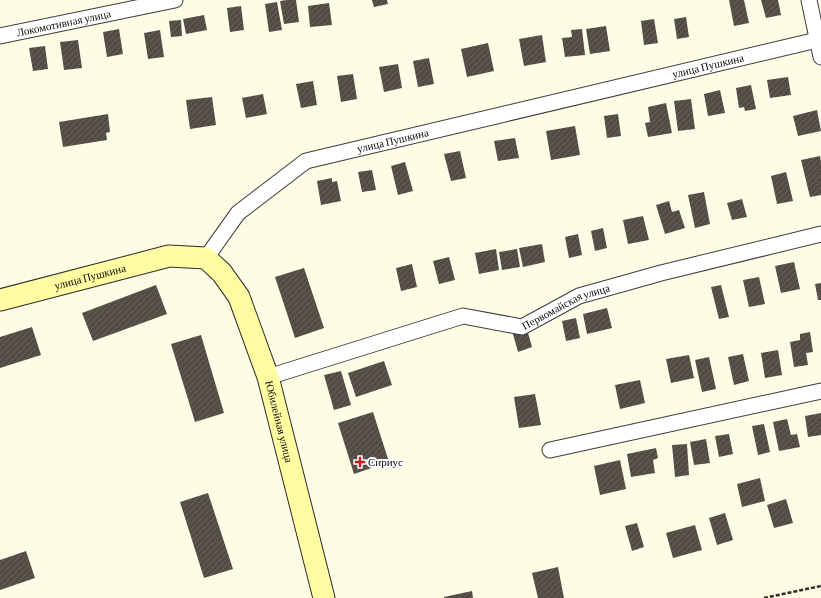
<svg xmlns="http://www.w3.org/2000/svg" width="821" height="598" font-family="'Crimson Pro',serif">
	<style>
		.building { fill: url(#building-hatch) }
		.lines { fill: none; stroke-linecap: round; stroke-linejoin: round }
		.street-casing { stroke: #3d3d3d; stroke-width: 17 }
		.secondary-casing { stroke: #2c2c2c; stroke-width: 23 }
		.path { stroke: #2c2c2c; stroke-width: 2.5; stroke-dasharray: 4 2; stroke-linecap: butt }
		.street { stroke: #fff; stroke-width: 15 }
		.secondary { stroke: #fffca1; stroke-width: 21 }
		.poi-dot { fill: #c51b16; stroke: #fff; stroke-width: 1.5 }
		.labels { text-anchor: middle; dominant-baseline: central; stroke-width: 4; stroke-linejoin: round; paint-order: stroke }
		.street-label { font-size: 11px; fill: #0a0a0a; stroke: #fff }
		.poi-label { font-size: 11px; fill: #0a0a0a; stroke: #fff; text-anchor: start }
	</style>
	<defs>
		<pattern id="building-hatch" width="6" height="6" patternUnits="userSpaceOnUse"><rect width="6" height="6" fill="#534c45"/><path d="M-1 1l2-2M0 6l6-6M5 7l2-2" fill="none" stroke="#67615c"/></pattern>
	</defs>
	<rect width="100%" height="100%" fill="#fffce6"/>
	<g class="building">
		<path d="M 287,0 L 296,0 L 299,22 L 284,24 L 280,1 Z"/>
		<path d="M 372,0 L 387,0 L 388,4 L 374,7 Z"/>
		<path d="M 729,0 L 744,0 L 749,23 L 734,26 Z"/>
		<path d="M 761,0 L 778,0 L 781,15 L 766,18 Z"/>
		<path d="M 277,2 L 282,30 L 269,32 L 265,4 Z"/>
		<path d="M 329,3 L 332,25 L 310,27 L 308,6 Z"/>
		<path d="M 241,6 L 244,30 L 230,32 L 227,8 Z"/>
		<path d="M 204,15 L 207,30 L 186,34 L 183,19 Z"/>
		<path d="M 686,17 L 689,37 L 677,39 L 674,19 Z"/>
		<path d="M 654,19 L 658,43 L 644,45 L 641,21 Z"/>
		<path d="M 181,20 L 182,36 L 171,37 L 169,21 Z"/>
		<path d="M 606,26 L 610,51 L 590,54 L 586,29 Z"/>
		<path d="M 119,29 L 123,54 L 107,57 L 103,32 Z"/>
		<path d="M 582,29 L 585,55 L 565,57 L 562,38 L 572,37 L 571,30 Z"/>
		<path d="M 160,30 L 164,57 L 148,59 L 144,33 Z"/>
		<path d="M 542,35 L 546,62 L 524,66 L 519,39 Z"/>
		<path d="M 78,40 L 82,68 L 64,70 L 60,42 Z"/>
		<path d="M 488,43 L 494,71 L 467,77 L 461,49 Z"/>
		<path d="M 45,46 L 48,69 L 33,71 L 29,48 Z"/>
		<path d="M 429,58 L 434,84 L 418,87 L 413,61 Z"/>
		<path d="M 398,64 L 402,88 L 384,92 L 379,67 Z"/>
		<path d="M 353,74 L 357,99 L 341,102 L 337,76 Z"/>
		<path d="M 788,77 L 791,95 L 770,98 L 767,80 Z"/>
		<path d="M 313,81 L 317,105 L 301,108 L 296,84 Z"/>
		<path d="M 751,85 L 756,109 L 745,111 L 744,107 L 739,108 L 736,88 Z"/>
		<path d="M 720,90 L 725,113 L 708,116 L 704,94 Z"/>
		<path d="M 263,94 L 267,114 L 246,118 L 242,98 Z"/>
		<path d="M 212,97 L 216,125 L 190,129 L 186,100 Z"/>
		<path d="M 691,99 L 695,129 L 678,131 L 674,101 Z"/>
		<path d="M 666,103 L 672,133 L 648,137 L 645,123 L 650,122 L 648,107 Z"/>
		<path d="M 817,110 L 821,131 L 798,136 L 793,116 Z"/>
		<path d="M 108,114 L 110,132 L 106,133 L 107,140 L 63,147 L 59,122 Z"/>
		<path d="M 618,114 L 621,136 L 607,138 L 604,116 Z"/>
		<path d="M 575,126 L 580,155 L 551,160 L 546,131 Z"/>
		<path d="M 515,138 L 519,158 L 498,161 L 494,141 Z"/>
		<path d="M 460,151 L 466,178 L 451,181 L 444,154 Z"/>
		<path d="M 820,156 L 821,162 L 821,195 L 810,197 L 801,160 Z"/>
		<path d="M 405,162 L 413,191 L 398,195 L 391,166 Z"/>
		<path d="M 372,170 L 376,190 L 362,192 L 358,172 Z"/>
		<path d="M 786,172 L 793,201 L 777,204 L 771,176 Z"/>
		<path d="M 332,178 L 332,182 L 337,181 L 341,201 L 321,205 L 317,181 Z"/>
		<path d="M 704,192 L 710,224 L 695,228 L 688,195 Z"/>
		<path d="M 742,199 L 747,217 L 732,220 L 727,203 Z"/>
		<path d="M 669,201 L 672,212 L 679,210 L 685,228 L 665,234 L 656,205 Z"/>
		<path d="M 643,216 L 649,240 L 628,244 L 623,220 Z"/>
		<path d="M 603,228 L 607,248 L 595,251 L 591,231 Z"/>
		<path d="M 578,234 L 582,255 L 569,258 L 565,237 Z"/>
		<path d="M 542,244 L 545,262 L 523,267 L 519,248 Z"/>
		<path d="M 496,249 L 499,270 L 479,274 L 475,253 Z"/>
		<path d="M 517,249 L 520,267 L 502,270 L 499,252 Z"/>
		<path d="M 449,257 L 455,280 L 439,284 L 433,261 Z"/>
		<path d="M 794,262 L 800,289 L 781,293 L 775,266 Z"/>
		<path d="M 412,264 L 417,287 L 401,291 L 396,268 Z"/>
		<path d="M 304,268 L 324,328 L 295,338 L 275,277 Z"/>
		<path d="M 759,277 L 765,304 L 749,307 L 743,280 Z"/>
		<path d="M 821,283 L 821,300 L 818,300 L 815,284 Z"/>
		<path d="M 156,285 L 167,314 L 93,341 L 82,313 Z"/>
		<path d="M 721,285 L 729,317 L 719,319 L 711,287 Z"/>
		<path d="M 607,308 L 612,328 L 587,334 L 583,314 Z"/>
		<path d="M 576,318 L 580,338 L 566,341 L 562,321 Z"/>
		<path d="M 32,327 L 41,355 L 0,368 L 0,337 Z"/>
		<path d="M 527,329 L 532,347 L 518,352 L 513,334 Z"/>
		<path d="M 810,332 L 813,352 L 806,353 L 808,365 L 794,367 L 790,342 L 800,340 L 800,334 Z"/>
		<path d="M 201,335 L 224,413 L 195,422 L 171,344 Z"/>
		<path d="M 778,350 L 782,375 L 765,378 L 761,353 Z"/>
		<path d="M 743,354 L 749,381 L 734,385 L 728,357 Z"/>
		<path d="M 689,355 L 694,378 L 671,383 L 666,359 Z"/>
		<path d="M 709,357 L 716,389 L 702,392 L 695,360 Z"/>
		<path d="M 384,361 L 392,385 L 356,397 L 348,373 Z"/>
		<path d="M 341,371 L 351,405 L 334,410 L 324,375 Z"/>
		<path d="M 640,380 L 645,403 L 620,409 L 615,385 Z"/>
		<path d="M 535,394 L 541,425 L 519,428 L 514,397 Z"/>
		<path d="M 373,412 L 389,462 L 354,474 L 338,423 Z"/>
		<path d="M 821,413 L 821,435 L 808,437 L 805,416 Z"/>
		<path d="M 787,419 L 791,435 L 797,434 L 800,447 L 779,451 L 773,422 Z"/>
		<path d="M 764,424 L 770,452 L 758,455 L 752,426 Z"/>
		<path d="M 729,434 L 733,454 L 719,457 L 715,436 Z"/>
		<path d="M 706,439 L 710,463 L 694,465 L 690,442 Z"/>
		<path d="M 687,444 L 689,475 L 675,477 L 672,445 Z"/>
		<path d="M 656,448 L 658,458 L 653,460 L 655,473 L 631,477 L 627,454 Z"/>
		<path d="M 620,460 L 626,489 L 600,495 L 594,466 Z"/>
		<path d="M 760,478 L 765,501 L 742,507 L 737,484 Z"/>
		<path d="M 208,493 L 233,569 L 204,578 L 180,502 Z"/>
		<path d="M 786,499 L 793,523 L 774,528 L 767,505 Z"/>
		<path d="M 725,513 L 733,540 L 717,545 L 709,518 Z"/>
		<path d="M 637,523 L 644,547 L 632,551 L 625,526 Z"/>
		<path d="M 695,525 L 702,550 L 673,558 L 666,533 Z"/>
		<path d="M 26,551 L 35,578 L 0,590 L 0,560 Z"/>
		<path d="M 558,567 L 564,598 L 538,598 L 532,573 Z"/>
		<path d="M 472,591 L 473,598 L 444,598 L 444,597 Z"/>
	</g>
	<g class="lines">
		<g class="street-casing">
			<g id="street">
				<path d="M 809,0 L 821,57"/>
				<path id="s1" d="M 0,36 L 175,0"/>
				<path id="s2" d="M 206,258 L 238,213 L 306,161 L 821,39"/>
				<path id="s3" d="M 268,377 L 463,316 L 522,327 L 579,296 L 661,273 L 821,234"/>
				<path d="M 550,450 L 821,391"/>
			</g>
		</g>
		<g class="secondary-casing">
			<g id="secondary">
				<path id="s4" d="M 0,300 L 169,256 L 206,258 L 222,273 L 239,297 L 268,377 L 324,598"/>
			</g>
		</g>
		<path class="path" d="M 764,598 L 821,586"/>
		<use href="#street" class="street"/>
		<use href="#secondary" class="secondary"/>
	</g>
	<path class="poi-dot" d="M358 456h4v4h4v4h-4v4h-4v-4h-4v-4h4z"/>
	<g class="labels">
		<g class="street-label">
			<text stroke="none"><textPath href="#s1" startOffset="65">Локомотивная улица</textPath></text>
			<text stroke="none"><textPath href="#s2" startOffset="554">улица Пушкина</textPath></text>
			<text stroke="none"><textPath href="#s2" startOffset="230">улица Пушкина</textPath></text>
			<text stroke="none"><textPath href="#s4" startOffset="93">улица Пушкина</textPath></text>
			<text stroke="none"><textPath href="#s3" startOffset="313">Первомайская улица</textPath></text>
			<text stroke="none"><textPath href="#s4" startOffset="394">Юбилейная улица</textPath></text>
		</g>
		<g class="poi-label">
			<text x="368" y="462">Сириус</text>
		</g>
	</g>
</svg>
